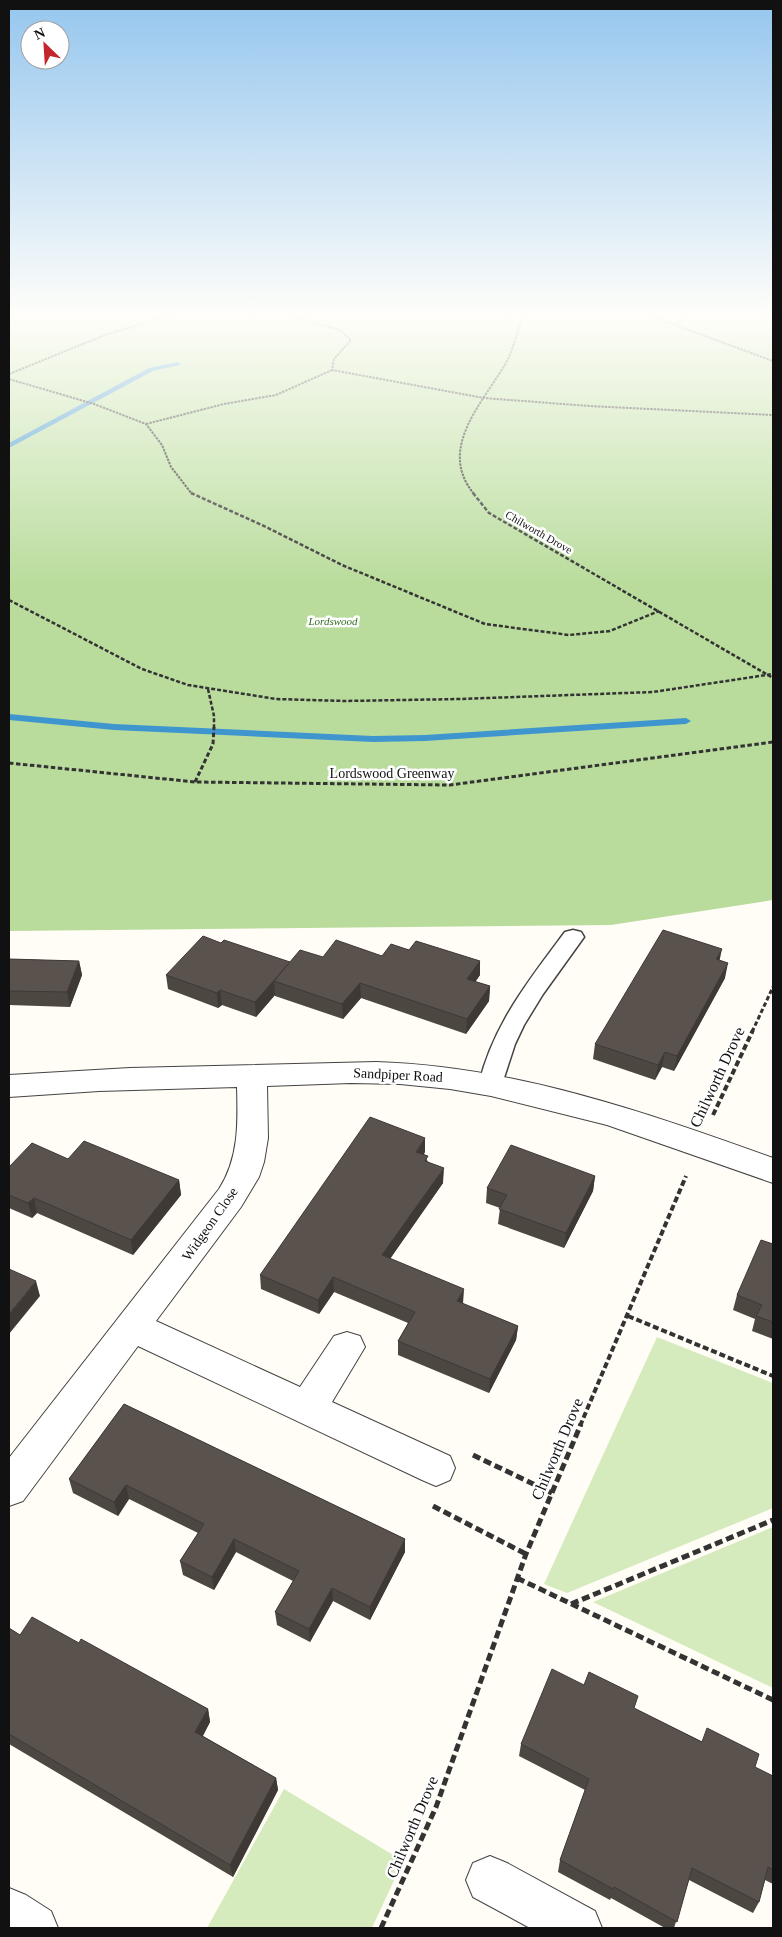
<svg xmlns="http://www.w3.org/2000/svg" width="782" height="1937" font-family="'Times New Roman',serif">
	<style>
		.green { fill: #d5ebbd }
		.forest { fill: #b9dc9c }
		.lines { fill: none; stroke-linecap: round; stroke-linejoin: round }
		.stream { fill: #3f96cf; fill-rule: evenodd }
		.lane-casing { stroke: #444; stroke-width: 3 }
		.street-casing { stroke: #444; stroke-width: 2 }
		.path-far4 { stroke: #333; stroke-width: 2; stroke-dasharray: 2.5 1; stroke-linecap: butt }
		.path-far3 { stroke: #333; stroke-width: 2.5; stroke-dasharray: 4 2; stroke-linecap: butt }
		.path-far2 { stroke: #333; stroke-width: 3; stroke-dasharray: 4.5 2.5; stroke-linecap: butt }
		.path-far1 { stroke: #333; stroke-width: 4; stroke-dasharray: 6 3; stroke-linecap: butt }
		.path { stroke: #333; stroke-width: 5; stroke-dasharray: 8 4; stroke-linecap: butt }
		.lane { fill: #fff; fill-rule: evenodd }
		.street { fill: #fff; fill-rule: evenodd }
		.wall { fill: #4d4742 }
		.shaded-wall { fill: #3f3936 }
		.building { fill: #5a524d; stroke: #3f3936 }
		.labels { text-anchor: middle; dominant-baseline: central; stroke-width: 5; stroke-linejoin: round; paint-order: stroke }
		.far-street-label { font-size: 11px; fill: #111; stroke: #fff }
		.far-park-label { font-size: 11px; font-style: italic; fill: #2f6b1f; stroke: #fff }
		.street-label { font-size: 14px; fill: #111; stroke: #fff }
		.near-street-label { font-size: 16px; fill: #111; stroke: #fff }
	</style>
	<rect width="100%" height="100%" fill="#fffdf5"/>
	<g class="green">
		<path d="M 657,1337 L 773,1383 L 773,1508 L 567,1593 L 544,1584 Z"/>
		<path d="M 773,1527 L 773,1688 L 593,1602 Z"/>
		<path d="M 284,1789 L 403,1861 L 372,1928 L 207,1928 Z"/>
	</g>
	<path class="forest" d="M 9,314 L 773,314 L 773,900 L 611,925 L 9,931 Z"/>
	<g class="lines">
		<g class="stream">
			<path d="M 178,362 L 180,363 L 180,365 L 153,371 L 9,448 L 9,443 L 149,368 Z"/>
			<path d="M 9,714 L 114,724 L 373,736 L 425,735 L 686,718 L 691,721 L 686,724 L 425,741 L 373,742 L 114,730 L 9,720 Z"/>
		</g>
		<g class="lane-casing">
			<path id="lane" d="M 573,930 L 581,932 L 584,937 L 543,994 L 524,1025 L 515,1044 L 500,1090 L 491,1093 L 482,1090 L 479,1084 C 493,1025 529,980 565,932 Z"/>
		</g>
		<g class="street-casing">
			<g id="street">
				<path d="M 376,1062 C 513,1066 645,1112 773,1158 L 773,1183 L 607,1125 L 491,1096 L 450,1089 L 400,1084 L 351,1083 L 267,1086 L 268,1138 L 264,1162 L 259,1177 L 241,1207 L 156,1321 L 300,1387 L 334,1336 L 347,1332 L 360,1336 L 365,1347 L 332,1402 L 450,1456 L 455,1468 L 450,1480 L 436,1486 L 422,1480 L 138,1346 L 23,1501 L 9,1506 L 9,1458 L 219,1189 C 239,1158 238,1123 237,1087 L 99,1091 L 9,1097 L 9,1075 L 130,1068 Z"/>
				<path d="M 490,1856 L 507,1863 L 595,1911 L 602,1928 L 530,1928 L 473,1897 L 466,1880 L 473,1863 Z"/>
				<path d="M 9,1888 L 26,1895 L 51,1911 L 58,1928 L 9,1928 Z"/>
			</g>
		</g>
		<g class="path-far4">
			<path d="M 294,314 L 294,317 L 340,330 L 351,340 L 334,359 L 332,370 L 484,398 L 589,406 L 773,415"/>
			<path d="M 645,314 L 773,361"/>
			<path d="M 676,324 L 690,314"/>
			<path d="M 9,374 L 105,335 L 174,314"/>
			<path d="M 9,379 L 94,404 L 146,424 L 162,445 L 171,467 L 192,494"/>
			<path d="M 146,424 L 224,404 L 276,395 L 332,370"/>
			<path d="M 474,494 C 436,448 484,402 507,361 C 514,347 518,329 523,314"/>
		</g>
		<g class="path-far3">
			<path d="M 191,493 L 264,526 L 342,565 L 485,624 L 569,635 L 610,631 L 659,611"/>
			<path d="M 473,493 L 489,513 L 773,678"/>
			<path d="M 9,600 L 142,669 L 188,685 L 276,699 L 345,701 L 460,699 L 653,692 L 773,674"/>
			<path d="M 208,689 L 214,716 L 214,728"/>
		</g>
		<g class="path-far2">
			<path d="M 9,763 L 195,782 L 450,785 L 773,742"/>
			<path d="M 195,782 L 213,744 L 214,727"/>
			<path d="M 752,1032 L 773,987"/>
		</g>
		<g class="path-far1">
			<path d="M 713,1115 L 753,1030"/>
			<path d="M 628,1316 L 773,1376"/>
			<path d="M 580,1426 L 686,1176"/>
		</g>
		<g class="path">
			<path d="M 473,1455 L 552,1493"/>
			<path d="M 433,1506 L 526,1554"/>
			<path d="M 517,1578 L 773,1700"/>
			<path d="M 571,1604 L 773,1520"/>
			<path d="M 381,1928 L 436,1807 L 526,1554 L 581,1424"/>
		</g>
		<use href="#lane" class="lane"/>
		<use href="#street" class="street"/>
	</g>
	<g class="wall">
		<path d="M 221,943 L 290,963 L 323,957 L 382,956 L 409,950 L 480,961 L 480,975 L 475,982 L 490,986 L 489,1001 L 466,1034 L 361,998 L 343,1019 L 275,996 L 275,995 L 256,1017 L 222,1005 L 218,1008 L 168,989 L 166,975 Z"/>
		<path d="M 9,959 L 79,961 L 82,975 L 70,1007 L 9,1005 Z"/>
		<path d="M 720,961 L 725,978 L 674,1071 L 662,1067 L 655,1080 L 593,1059 L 595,1044 Z"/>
		<path d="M 425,1152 L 424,1154 L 428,1162 L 443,1183 L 390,1259 L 463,1304 L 518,1326 L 516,1340 L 489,1393 L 398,1355 L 398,1341 L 408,1323 L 334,1292 L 319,1314 L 261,1289 L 260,1275 Z"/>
		<path d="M 68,1159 L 179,1180 L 181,1195 L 133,1255 L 37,1213 L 32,1218 L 9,1208 L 9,1167 Z"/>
		<path d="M 595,1176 L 593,1191 L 564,1248 L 498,1224 L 500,1208 L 486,1203 L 487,1188 Z"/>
		<path d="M 773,1244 L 773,1339 L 752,1331 L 755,1319 L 733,1310 L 737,1295 Z"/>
		<path d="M 124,1404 L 405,1539 L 405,1552 L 370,1620 L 333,1601 L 310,1642 L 277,1625 L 275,1612 L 293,1581 L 236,1552 L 214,1590 L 183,1575 L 180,1561 L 198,1533 L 129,1499 L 118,1516 L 73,1493 L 69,1479 Z"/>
		<path d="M 9,1628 L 20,1635 L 79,1643 L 208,1709 L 210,1722 L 203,1736 L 276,1778 L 278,1790 L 233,1877 L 9,1744 Z"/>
		<path d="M 635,1709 L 773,1776 L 773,1884 L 765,1880 L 759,1902 L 753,1913 L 689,1880 L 674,1928 L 665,1928 L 611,1898 L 610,1900 L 558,1872 L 560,1860 L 585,1790 L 519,1756 L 521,1744 Z"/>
	</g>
	<g class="shaded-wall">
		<path d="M 722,949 L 719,963 L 716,959 Z"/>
		<path d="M 79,961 L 82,975 L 70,1007 L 67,992 Z"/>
		<path d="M 480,961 L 480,975 L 467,994 L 467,979 Z"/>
		<path d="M 290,962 L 274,981 L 275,995 L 256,1017 L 255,1002 Z"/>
		<path d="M 728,963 L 725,978 L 674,1071 L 677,1056 Z"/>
		<path d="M 360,983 L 361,998 L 343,1019 L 342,1004 Z"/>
		<path d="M 490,986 L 489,1001 L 466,1034 L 467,1019 Z"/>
		<path d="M 220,990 L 222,1005 L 218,1008 L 217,993 Z"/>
		<path d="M 665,1052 L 662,1067 L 655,1080 L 658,1065 Z"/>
		<path d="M 425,1138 L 425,1152 L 416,1166 L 416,1152 Z"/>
		<path d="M 444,1168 L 443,1183 L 382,1270 L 382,1255 Z"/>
		<path d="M 595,1176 L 593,1191 L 564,1248 L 566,1233 Z"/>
		<path d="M 179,1180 L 181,1195 L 133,1255 L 131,1240 Z"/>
		<path d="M 34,1198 L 37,1213 L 32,1218 L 28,1203 Z"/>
		<path d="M 333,1277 L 334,1292 L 319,1314 L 318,1300 Z"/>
		<path d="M 36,1281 L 40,1296 L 9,1334 L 9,1314 Z"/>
		<path d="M 464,1289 L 463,1304 L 457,1301 Z"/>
		<path d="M 518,1326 L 516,1340 L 489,1393 L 490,1379 Z"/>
		<path d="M 126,1485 L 129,1499 L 118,1516 L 114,1502 Z"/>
		<path d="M 234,1539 L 236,1552 L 214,1590 L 212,1577 Z"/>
		<path d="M 405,1539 L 405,1552 L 370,1620 L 370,1607 Z"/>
		<path d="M 332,1588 L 333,1601 L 310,1642 L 309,1629 Z"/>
		<path d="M 208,1709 L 210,1722 L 198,1744 L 195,1732 Z"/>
		<path d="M 276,1778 L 278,1790 L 233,1877 L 230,1865 Z"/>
	</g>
	<g class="building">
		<path d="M 663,930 L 722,949 L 716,959 L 728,963 L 677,1056 L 665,1052 L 658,1065 L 595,1044 Z"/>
		<path d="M 203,936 L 221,943 L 224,940 L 290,962 L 255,1002 L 220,990 L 217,993 L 166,975 Z"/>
		<path d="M 336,940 L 382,956 L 391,944 L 409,950 L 416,941 L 480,961 L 467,979 L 490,986 L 467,1019 L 360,983 L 342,1004 L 274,981 L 300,950 L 323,957 Z"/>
		<path d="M 9,959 L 79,961 L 67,992 L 9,991 Z"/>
		<path d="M 370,1117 L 425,1138 L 416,1152 L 428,1156 L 425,1161 L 444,1168 L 382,1255 L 464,1289 L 457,1301 L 518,1326 L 490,1379 L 398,1341 L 415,1312 L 333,1277 L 318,1300 L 260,1275 Z"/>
		<path d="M 84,1141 L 179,1180 L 131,1240 L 34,1198 L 28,1203 L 9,1195 L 9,1167 L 32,1143 L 68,1159 Z"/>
		<path d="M 511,1145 L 595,1176 L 566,1233 L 499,1209 L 507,1195 L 487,1188 Z"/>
		<path d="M 761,1240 L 773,1244 L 773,1322 L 756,1316 L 762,1305 L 737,1295 Z"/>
		<path d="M 9,1269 L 36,1281 L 9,1314 Z"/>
		<path d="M 124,1404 L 405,1539 L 370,1607 L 332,1588 L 309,1629 L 275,1612 L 299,1571 L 234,1539 L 212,1577 L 180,1561 L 204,1524 L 126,1485 L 114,1502 L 69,1479 Z"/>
		<path d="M 32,1617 L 79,1643 L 81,1639 L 208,1709 L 195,1732 L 276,1778 L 230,1865 L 9,1734 L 9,1628 L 20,1635 Z"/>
		<path d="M 552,1669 L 584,1685 L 589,1672 L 638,1696 L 634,1708 L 702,1742 L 707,1728 L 759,1754 L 755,1767 L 773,1776 L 773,1870 L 768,1867 L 759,1902 L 692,1868 L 677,1922 L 614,1887 L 613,1889 L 560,1860 L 589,1779 L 521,1744 Z"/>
	</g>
	<linearGradient id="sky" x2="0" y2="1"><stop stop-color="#95c6ee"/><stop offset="0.54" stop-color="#fffefa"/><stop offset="1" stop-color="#fffefa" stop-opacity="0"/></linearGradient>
	<rect width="782" height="585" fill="url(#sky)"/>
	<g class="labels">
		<g class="far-street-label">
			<text transform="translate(539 532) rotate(30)">Chilworth Drove</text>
		</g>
		<g class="far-park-label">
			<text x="333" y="621">Lordswood</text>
		</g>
		<g class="street-label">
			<text x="392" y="773">Lordswood Greenway</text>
			<text transform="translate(398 1075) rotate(3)">Sandpiper Road</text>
			<text transform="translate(210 1224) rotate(-55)">Widgeon Close</text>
		</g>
		<g class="near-street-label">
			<text transform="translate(717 1077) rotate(-65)">Chilworth Drove</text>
			<text transform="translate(557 1449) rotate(-67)">Chilworth Drove</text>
			<text transform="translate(412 1827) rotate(-67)">Chilworth Drove</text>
		</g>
	</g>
	<rect width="782" height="1937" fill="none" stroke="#111111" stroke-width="20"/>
	<g transform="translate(45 45) rotate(335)"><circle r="24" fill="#ffffff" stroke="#a0a0a0"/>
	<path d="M0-4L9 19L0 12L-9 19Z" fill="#c4262e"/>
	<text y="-8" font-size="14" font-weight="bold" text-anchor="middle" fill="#111111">N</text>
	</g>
</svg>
